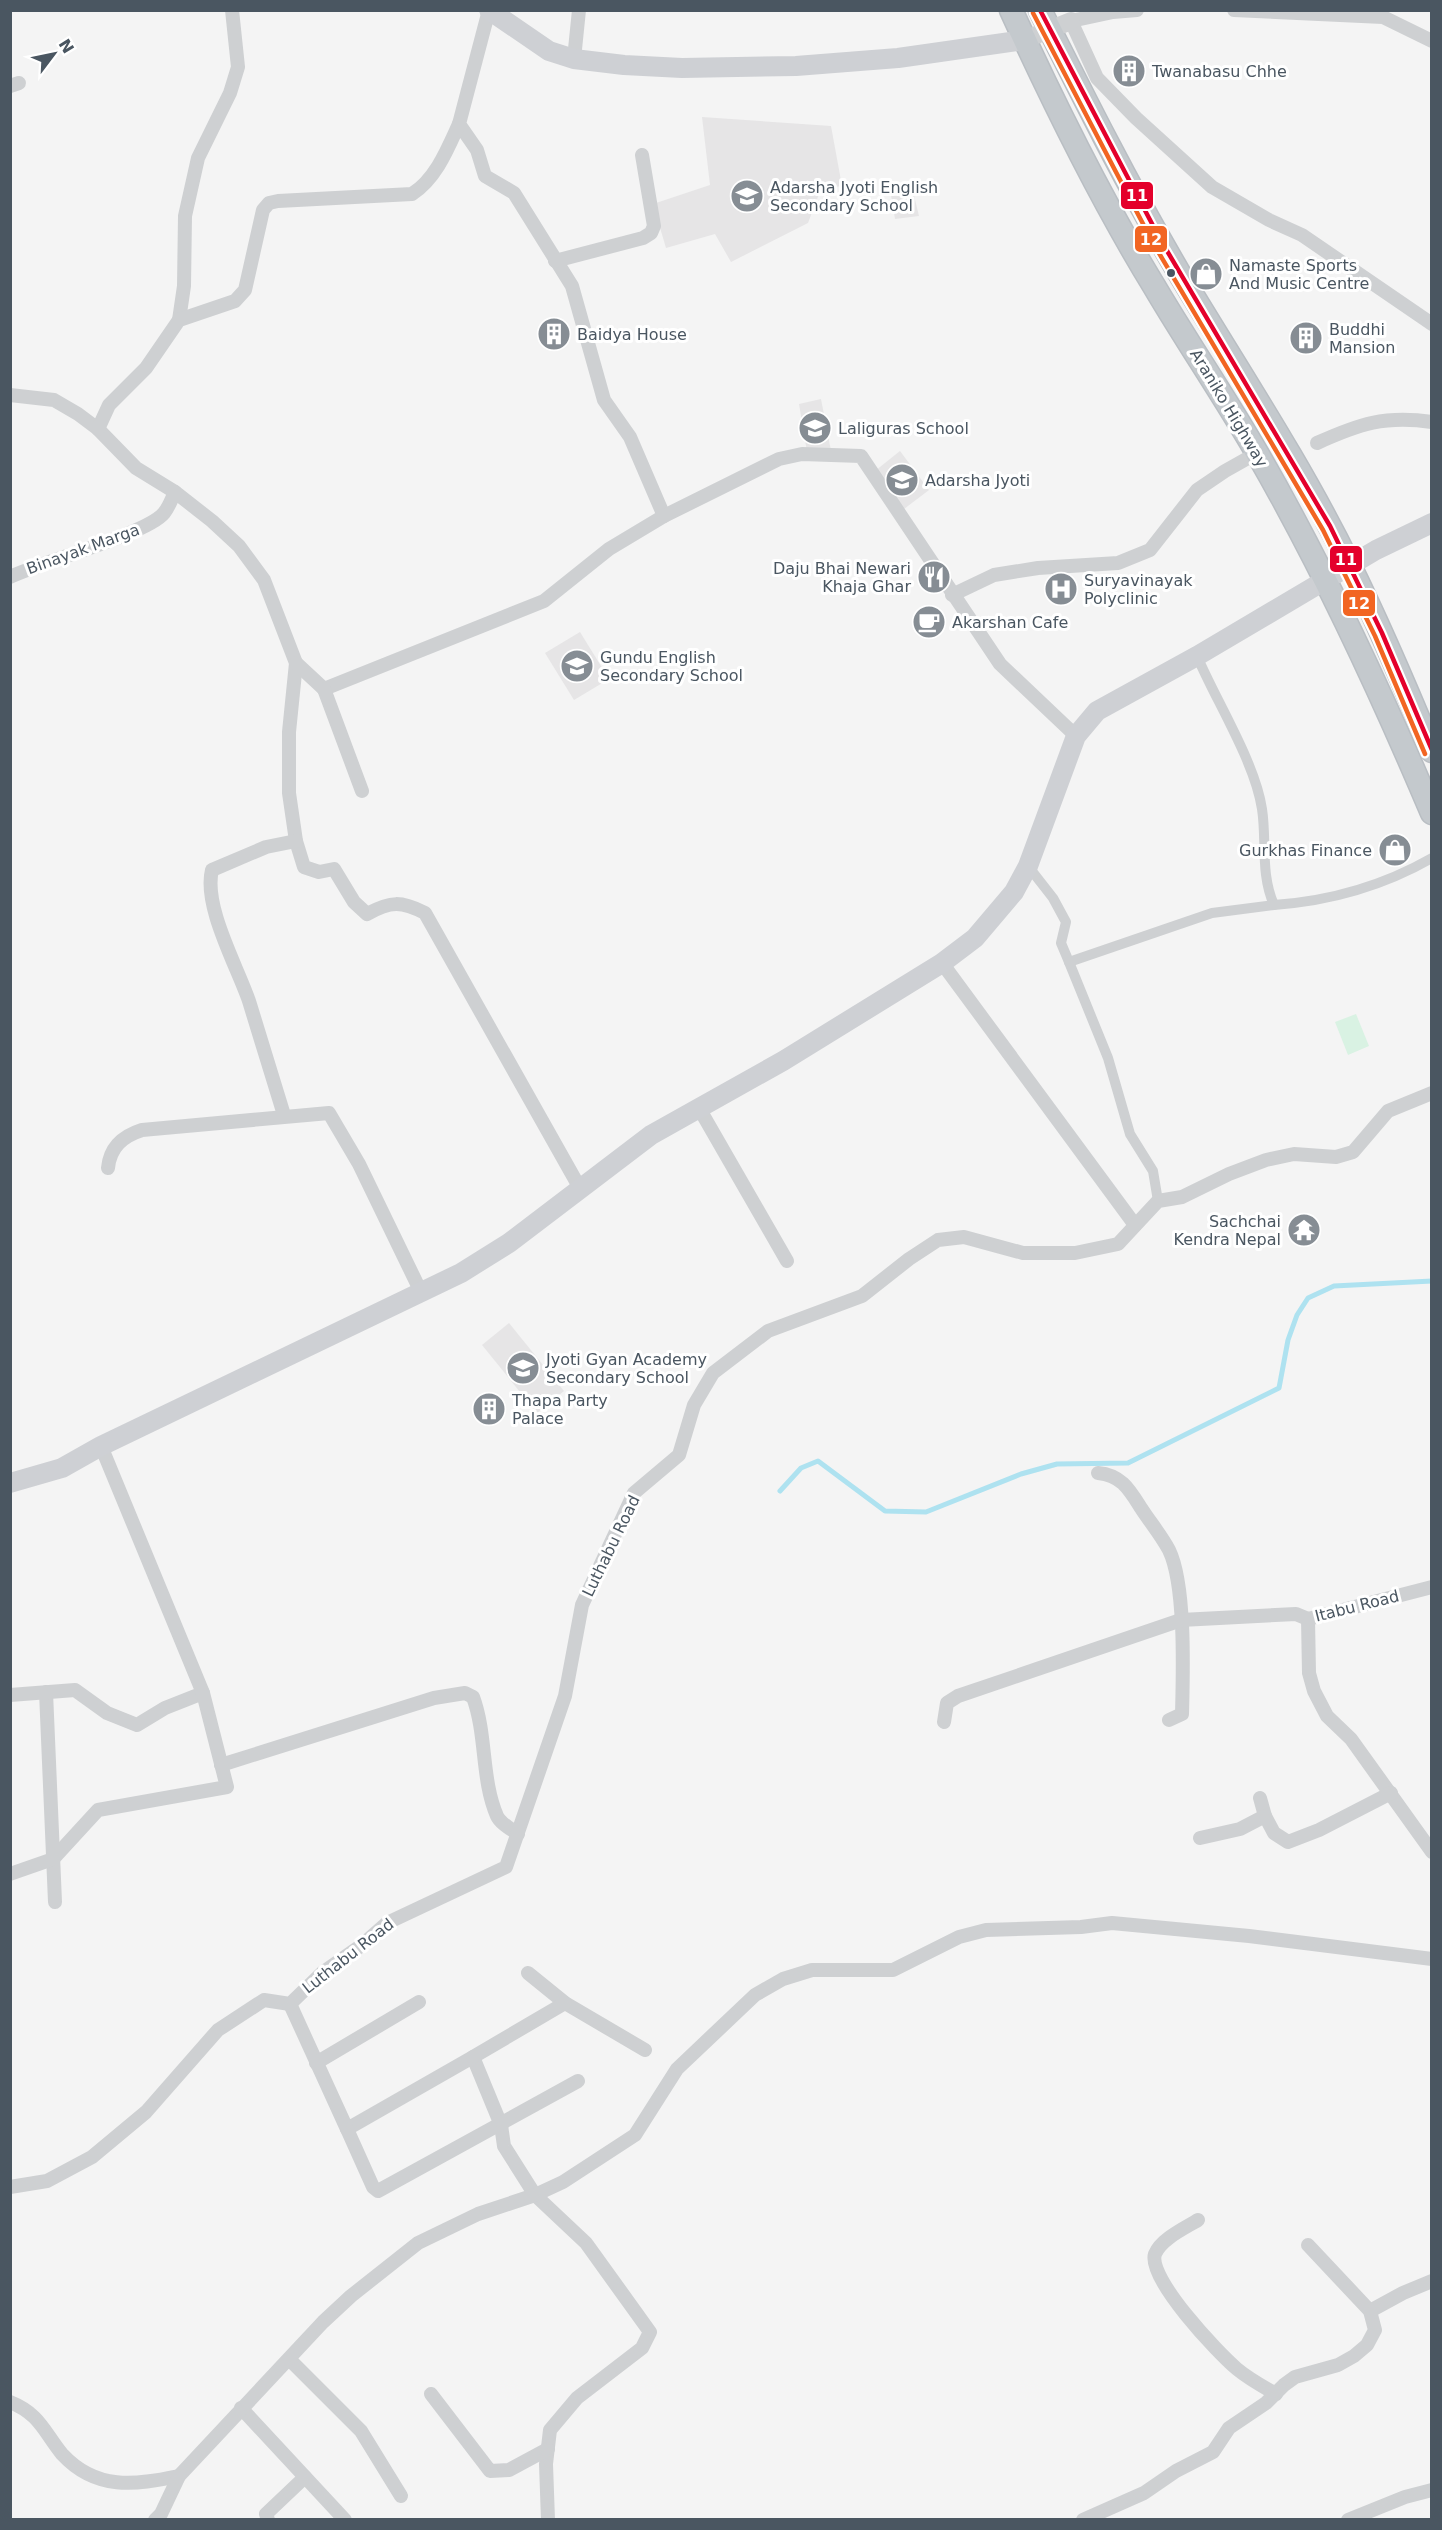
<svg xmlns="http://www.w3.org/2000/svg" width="1442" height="2530" font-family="'DejaVu Sans',sans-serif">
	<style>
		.education { fill: #e6e5e6 }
		.green { fill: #d9f2e3 }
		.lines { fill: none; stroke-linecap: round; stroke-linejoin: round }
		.stream { stroke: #aee2f0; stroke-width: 5 }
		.trunk-casing { stroke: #b9bec3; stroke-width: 25 }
		.pedestrian { stroke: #ced0d2; stroke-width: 10 }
		.minor { stroke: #ced0d2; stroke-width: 14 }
		.tertiary { stroke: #ced0d2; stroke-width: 18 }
		.secondary { stroke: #ced0d4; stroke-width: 20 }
		.trunk { stroke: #c4c9cd; stroke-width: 22 }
		.bus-1-casing { stroke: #fff; stroke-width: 9 }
		.bus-2-casing { stroke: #fff; stroke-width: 9 }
		.bus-1 { stroke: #e4002b; stroke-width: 4.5 }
		.bus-2 { stroke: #f26522; stroke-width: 4.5 }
		.bus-dot { fill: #4a5661; stroke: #fff; stroke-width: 2 }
		.labels { text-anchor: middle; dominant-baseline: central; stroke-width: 6; stroke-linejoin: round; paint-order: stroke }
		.poi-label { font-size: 16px; fill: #4a5661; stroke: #fff; text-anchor: start }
		.street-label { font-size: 16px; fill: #4a5661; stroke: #fff }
		.line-badge { stroke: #fff; stroke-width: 2 }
		.badge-label { font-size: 16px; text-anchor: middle; font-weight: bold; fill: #fff }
	</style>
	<rect width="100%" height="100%" fill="#f4f4f4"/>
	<g class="education">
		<path d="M 702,117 L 831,126 L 842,186 L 821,189 L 808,223 L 731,262 L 715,234 L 666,248 L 653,204 L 710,185 Z"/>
		<path d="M 912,187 L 919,216 L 895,219 L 890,189 Z"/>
		<path d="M 821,399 L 831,451 L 807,452 L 799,404 Z"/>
		<path d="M 900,451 L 929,490 L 904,509 L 875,471 Z"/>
		<path d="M 580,632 L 609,679 L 574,700 L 545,653 Z"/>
		<path d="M 509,1323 L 564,1391 L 537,1413 L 482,1345 Z"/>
	</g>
	<path class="green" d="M 1356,1014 L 1369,1046 L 1348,1055 L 1335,1022 Z"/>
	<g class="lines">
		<path class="stream" d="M 780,1491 L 801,1468 L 818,1461 L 885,1511 L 926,1512 L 1021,1474 L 1057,1464 L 1128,1463 L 1279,1388 L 1288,1340 L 1297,1315 L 1308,1298 L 1334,1286 L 1432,1281"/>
		<g class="trunk-casing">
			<g id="trunk">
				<path d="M 1011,10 C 1054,104 1100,198 1154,286 C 1187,342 1224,396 1257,453 C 1324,569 1380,690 1432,813"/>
				<path d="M 1040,10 C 1084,98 1128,186 1178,271 C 1236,368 1299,462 1349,564 C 1379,625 1406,688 1432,751"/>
			</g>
		</g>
		<g class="pedestrian">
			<path d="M 1028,866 L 1053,898 L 1066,922 L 1061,943 L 1069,962 L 1212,913 L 1274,905 C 1260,873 1267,841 1262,809 C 1255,762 1216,701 1197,656"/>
			<path d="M 1274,905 C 1330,901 1383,886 1432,858"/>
			<path d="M 1069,962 L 1108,1058 L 1130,1134 L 1153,1171 L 1158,1201"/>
		</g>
		<g class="minor">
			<path d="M 489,10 L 459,124 L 477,150 L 485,176 L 514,193 L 572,286 L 604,400 L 630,437 L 664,516"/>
			<path d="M 1137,10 L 1113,12 L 1071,21 L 1097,78 L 1136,118 L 1212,187 L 1269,220 L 1302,235 L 1432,324"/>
			<path d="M 1234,10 L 1383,17 L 1432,41"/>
			<path d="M 574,59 L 579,10"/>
			<path d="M 10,86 L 19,83"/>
			<path d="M 555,261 L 643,238 L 651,233 L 654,226 L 642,155"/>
			<path d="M 179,320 L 184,286 L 185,216 L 198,158 L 230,93 L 238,67 L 232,10"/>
			<path d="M 10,395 L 54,400 L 78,414 L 98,429 L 136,468 L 175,492 L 212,521 L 239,546 L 264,580 L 296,663 L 289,732 L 289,793 L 296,841 L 304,867 L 319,872 L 334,869 L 354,902 L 367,914 C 391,901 401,901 425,913 L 581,1190"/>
			<path d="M 98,429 L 109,405 L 146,368 L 179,320 L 235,301 L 245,290 L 263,210 L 269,203 L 278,201 L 412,194 C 436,179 448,148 459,124"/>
			<path d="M 1317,443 C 1359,424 1385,415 1432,422"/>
			<path d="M 10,577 C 43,561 147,534 164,513 C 169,507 172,498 175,492"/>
			<path d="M 952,595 L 994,575 L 1038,568 L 1118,563 L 1150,550 L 1197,490 L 1225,471 L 1257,453"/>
			<path d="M 296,663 L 324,689 L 544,601 L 609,549 L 664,516 L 779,459 L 802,454 L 861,456 L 1000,664 L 1076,736"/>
			<path d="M 324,689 L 362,791"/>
			<path d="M 942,963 L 1135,1225"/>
			<path d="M 699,1108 L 787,1261"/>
			<path d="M 284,1115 C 272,1077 261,1039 249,1001 C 237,966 203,906 212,870 L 266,847 L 296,841"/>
			<path d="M 108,1168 C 110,1147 123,1136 142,1130 L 329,1113 L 359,1164 L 421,1292"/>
			<path d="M 1098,1473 C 1121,1475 1129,1489 1141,1508 C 1150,1522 1161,1535 1169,1550 C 1186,1585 1183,1674 1182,1714 L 1169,1720"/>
			<path d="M 1432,1587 L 1308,1619 L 1309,1673 L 1314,1691 L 1327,1716 L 1351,1739 L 1432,1852"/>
			<path d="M 46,1692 L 55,1902"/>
			<path d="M 10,1695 L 75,1690 L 107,1713 L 137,1725 L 165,1708 L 203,1693"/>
			<path d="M 944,1722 L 947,1703 L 958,1696 L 1181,1620 L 1296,1614 L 1308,1619"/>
			<path d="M 221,1765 L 434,1698 L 465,1693 L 473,1697 C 487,1735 481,1779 497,1816 C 500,1823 511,1829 518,1834"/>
			<path d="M 1260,1798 L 1265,1816"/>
			<path d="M 1200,1838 L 1240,1829 L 1265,1816 L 1274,1833 L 1288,1842 L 1319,1830 L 1391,1793"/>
			<path d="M 10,1874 L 53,1859 L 98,1810 L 227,1787 L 203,1693 L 101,1446"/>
			<path d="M 528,1973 L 565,2003 L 645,2050"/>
			<path d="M 290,2004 L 347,2129 L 473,2057 L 501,2125 L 504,2146 L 535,2195 L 586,2243 L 650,2332 L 642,2348 L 577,2398 L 550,2430 L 546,2464 L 548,2520"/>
			<path d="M 473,2057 L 565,2003"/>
			<path d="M 316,2063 L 419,2002"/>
			<path d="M 347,2129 L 373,2187 L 378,2191 L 578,2081"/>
			<path d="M 10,2187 L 47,2181 L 92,2157 L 146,2112 L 218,2030 L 264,2000 L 290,2004 L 322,1973 L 362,1945 L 387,1923 L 506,1867 L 565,1696 L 582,1605 L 634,1493 L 679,1455 L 694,1405 L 713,1373 L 768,1331 L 862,1296 L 909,1259 L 938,1240 L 964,1237 L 1023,1253 L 1075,1253 L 1118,1244 L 1158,1201 L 1182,1197 L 1229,1174 L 1266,1160 L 1294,1154 L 1336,1157 L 1353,1152 L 1388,1111 L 1432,1093"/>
			<path d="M 1198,2220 C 1185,2228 1161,2239 1155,2254 C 1147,2278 1218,2353 1237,2369 C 1249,2379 1262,2386 1276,2394"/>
			<path d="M 1370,2311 L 1403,2293 L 1432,2281"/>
			<path d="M 290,2360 L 361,2431 L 401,2496"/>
			<path d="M 431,2394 L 490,2471 L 509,2470 L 548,2449"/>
			<path d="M 10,2402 C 40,2414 44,2432 62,2454 C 96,2491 135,2485 179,2476"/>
			<path d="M 241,2408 L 345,2520"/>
			<path d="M 155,2520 L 161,2514 L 179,2476 L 323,2322 L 351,2296 L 418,2243 L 478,2214 L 535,2195 L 563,2182 L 635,2135 L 677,2069 L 755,1995 L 783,1979 L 812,1970 L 893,1970 L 959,1937 L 986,1930 L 1081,1927 L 1112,1923 L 1249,1936 L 1432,1959"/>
			<path d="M 268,2520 L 266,2514 L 305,2477"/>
			<path d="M 1083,2520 L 1144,2493 L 1176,2471 L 1213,2452 L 1229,2428 L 1266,2403 L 1284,2385 L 1295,2377 L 1338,2365 L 1354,2356 L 1367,2345 L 1375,2330 L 1370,2311 L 1308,2245"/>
			<path d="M 1348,2520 L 1405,2497 L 1432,2490"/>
		</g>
		<path class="tertiary" d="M 1024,40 L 1071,21"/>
		<g class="secondary">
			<path d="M 489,10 L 549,51 L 574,59 L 624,65 L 682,68 L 796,66 L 898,58 L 1024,40"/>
			<path d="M 10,1483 L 62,1468 L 101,1446 L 461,1273 L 509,1243 L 651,1135 L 783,1061 L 942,963 L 975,938 L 1014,892 L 1028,866 L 1076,736 L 1097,711 L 1197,656 L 1376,550 L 1432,523"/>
		</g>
		<use href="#trunk" class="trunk"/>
		<g class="bus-1-casing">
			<path id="bus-1" d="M 1040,10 L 1160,239 L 1330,526 L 1382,633 L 1432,750"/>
		</g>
		<g class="bus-2-casing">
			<path id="bus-2" d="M 1033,13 L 1153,243 L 1323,530 L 1375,636 L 1425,754"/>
		</g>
		<use href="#bus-1" class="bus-1"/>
		<use href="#bus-2" class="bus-2"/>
	</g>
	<defs>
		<g id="building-disc" transform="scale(1.725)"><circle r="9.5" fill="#868d94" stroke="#fff"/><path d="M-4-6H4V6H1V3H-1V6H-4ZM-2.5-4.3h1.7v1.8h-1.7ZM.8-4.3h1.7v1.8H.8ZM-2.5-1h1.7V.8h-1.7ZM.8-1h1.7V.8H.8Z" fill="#fff"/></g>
		<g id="school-disc" transform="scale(1.725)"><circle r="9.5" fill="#868d94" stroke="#fff"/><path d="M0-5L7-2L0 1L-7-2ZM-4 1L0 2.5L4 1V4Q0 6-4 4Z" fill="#fff"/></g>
		<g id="shop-disc" transform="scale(1.725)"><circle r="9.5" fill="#868d94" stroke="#fff"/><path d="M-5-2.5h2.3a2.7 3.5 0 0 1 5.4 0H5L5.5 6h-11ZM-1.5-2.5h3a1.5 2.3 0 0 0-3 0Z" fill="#fff"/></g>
		<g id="restaurant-disc" transform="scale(1.725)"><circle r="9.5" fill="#868d94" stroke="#fff"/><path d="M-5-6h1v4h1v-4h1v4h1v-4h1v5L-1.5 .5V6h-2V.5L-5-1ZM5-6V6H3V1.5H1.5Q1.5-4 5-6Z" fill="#fff"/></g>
		<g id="hospital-disc" transform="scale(1.725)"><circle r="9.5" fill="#868d94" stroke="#fff"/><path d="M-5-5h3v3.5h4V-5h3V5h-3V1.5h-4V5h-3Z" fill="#fff"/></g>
		<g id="cafe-disc" transform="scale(1.725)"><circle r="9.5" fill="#868d94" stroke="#fff"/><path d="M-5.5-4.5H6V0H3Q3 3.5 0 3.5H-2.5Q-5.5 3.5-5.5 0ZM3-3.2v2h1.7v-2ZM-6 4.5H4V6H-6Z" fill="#fff"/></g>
		<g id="temple-disc" transform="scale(1.725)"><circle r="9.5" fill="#868d94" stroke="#fff"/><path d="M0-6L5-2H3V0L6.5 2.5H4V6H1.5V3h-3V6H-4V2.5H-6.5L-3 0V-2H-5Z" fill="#fff"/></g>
	</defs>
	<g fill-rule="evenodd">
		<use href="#building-disc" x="1129" y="71"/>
		<use href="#school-disc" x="747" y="196"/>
		<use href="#shop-disc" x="1206" y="274"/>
		<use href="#building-disc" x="554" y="334"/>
		<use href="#building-disc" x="1306" y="338"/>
		<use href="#school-disc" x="815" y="428"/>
		<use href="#school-disc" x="902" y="480"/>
		<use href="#restaurant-disc" x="934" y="577"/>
		<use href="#hospital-disc" x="1061" y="589"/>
		<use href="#cafe-disc" x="929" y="622"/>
		<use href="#school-disc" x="577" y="666"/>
		<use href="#shop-disc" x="1395" y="850"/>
		<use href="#temple-disc" x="1304" y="1230"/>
		<use href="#school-disc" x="523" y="1368"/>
		<use href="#building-disc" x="489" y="1409"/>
	</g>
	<circle class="bus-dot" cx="1171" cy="273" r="5"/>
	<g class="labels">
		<g class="poi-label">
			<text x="1152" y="71">Twanabasu Chhe</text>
			<text x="770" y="187">Adarsha Jyoti English<tspan x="770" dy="18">Secondary School</tspan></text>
			<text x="1229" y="265">Namaste Sports<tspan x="1229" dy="18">And Music Centre</tspan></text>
			<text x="1329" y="329">Buddhi<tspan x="1329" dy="18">Mansion</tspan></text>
			<text x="577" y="334">Baidya House</text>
			<text x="838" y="428">Laliguras School</text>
			<text x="925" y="480">Adarsha Jyoti</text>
			<text x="911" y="568" text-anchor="end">Daju Bhai Newari<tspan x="911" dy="18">Khaja Ghar</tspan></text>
			<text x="1084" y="580">Suryavinayak<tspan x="1084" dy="18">Polyclinic</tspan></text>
			<text x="952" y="622">Akarshan Cafe</text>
			<text x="600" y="657">Gundu English<tspan x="600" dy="18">Secondary School</tspan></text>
			<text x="1372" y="850" text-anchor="end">Gurkhas Finance</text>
			<text x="1281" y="1221" text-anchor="end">Sachchai<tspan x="1281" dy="18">Kendra Nepal</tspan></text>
			<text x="546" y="1359">Jyoti Gyan Academy<tspan x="546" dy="18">Secondary School</tspan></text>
			<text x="512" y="1400">Thapa Party<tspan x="512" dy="18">Palace</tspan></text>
		</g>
		<g class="street-label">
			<text transform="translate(1229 408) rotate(59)">Araniko Highway</text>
			<text transform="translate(83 549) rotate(-20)">Binayak Marga</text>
			<text transform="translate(611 1546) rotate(-64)">Luthabu Road</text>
			<text transform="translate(1357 1606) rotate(-14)">Itabu Road</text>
			<text transform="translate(348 1956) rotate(-38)">Luthabu Road</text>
		</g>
	</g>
	<g class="line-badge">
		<rect x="1120" y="181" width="34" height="29" rx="6" fill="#e4002b"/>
		<rect x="1134" y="225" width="34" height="28" rx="6" fill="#f26522"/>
		<rect x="1329" y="545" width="34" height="28" rx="6" fill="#e4002b"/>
		<rect x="1342" y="589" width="34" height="28" rx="6" fill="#f26522"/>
	</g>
	<g class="badge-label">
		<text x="1137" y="201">11</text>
		<text x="1151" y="245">12</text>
		<text x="1346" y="565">11</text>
		<text x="1359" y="609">12</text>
	</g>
	<rect width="1442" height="2530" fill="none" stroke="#4a5661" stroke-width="24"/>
	<g transform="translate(54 54) rotate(58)" stroke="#ffffff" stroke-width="4.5" paint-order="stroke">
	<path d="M0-4.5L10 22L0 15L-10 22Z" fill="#4a5661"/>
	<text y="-9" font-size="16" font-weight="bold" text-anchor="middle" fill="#4a5661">N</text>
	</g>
</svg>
